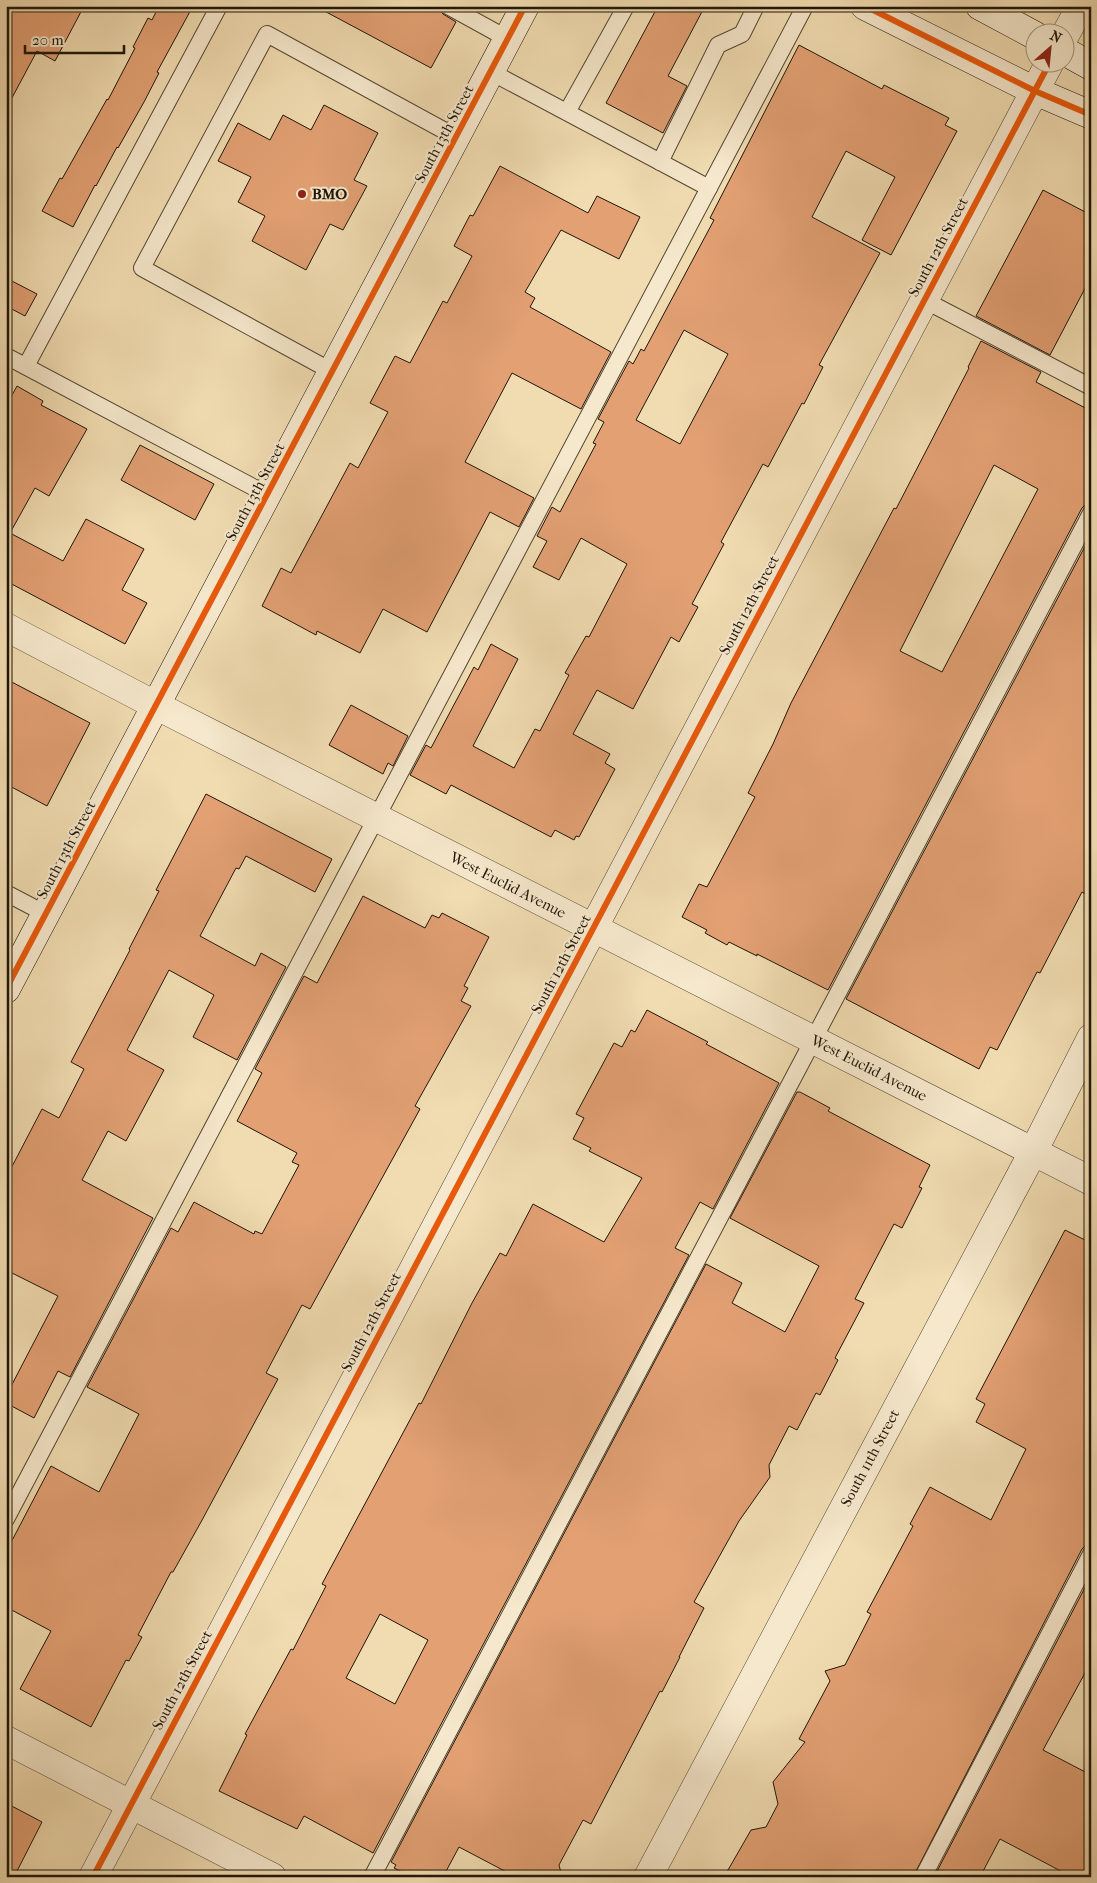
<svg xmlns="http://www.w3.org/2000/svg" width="1097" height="1883" font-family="'IM FELL French Canon',serif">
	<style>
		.building { fill: #e2a073; stroke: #1f1509; fill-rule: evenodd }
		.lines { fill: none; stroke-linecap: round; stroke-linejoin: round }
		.lane-casing { stroke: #544733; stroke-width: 18 }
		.street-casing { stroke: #544733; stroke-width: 29 }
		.secondary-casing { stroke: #1f1509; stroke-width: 29 }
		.lane { stroke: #f6e8cc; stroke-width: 16 }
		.street { stroke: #f6e8cc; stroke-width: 28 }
		.secondary { stroke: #f6e8cc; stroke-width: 28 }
		.cycleway-casing { stroke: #f6e8cc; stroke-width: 9 }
		.cycleway { stroke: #e8590c; stroke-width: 6 }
		.poi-dot { fill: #8f2418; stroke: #f6e8cc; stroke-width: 2 }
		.labels { text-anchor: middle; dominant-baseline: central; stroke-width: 4; stroke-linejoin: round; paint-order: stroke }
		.street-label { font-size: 15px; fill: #1f1509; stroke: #f6e8cc }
		.poi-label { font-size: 15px; font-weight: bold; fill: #1f1509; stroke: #f6e8cc; text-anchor: start }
	</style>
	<rect width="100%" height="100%" fill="#f1dcb1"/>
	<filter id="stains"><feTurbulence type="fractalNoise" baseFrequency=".004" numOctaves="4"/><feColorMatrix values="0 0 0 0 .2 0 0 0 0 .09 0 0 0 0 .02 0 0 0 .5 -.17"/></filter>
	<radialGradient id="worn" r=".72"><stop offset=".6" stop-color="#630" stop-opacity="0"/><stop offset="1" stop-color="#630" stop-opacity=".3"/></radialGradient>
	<g class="building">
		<path d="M 6,6 L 84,6 L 55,61 L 37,51 L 6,109 Z"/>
		<path d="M 159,6 L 193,6 L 157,72 L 159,73 L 144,102 L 118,148 L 117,147 L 96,186 L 95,185 L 73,227 L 42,211 L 60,178 L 62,179 L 107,99 L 108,100 L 135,48 L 133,47 L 148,18 L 152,20 Z"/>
		<path d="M 315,6 L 438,6 L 443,14 L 456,22 L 431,68 Z"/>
		<path d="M 658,6 L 705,6 L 668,76 L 687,86 L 663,133 L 606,103 Z"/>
		<path d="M 799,45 L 882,89 L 884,85 L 949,118 L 945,125 L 957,131 L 891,255 L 862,240 L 895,177 L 846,151 L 812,217 L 880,253 L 819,365 L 823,367 L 804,404 L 802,403 L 768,467 L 763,464 L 721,542 L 724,544 L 692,604 L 698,607 L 679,642 L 671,637 L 633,709 L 597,690 L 573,734 L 610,754 L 605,763 L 615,769 L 579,837 L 576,836 L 574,840 L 555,830 L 551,837 L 451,785 L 446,794 L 410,775 L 426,745 L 431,748 L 474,667 L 478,670 L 491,644 L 518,659 L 473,746 L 514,768 L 535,729 L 540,731 L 569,675 L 565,673 L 586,636 L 589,637 L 627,564 L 581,538 L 559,580 L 533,567 L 547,541 L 537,536 L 552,507 L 560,512 L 596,444 L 593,443 L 604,422 L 598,419 L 629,361 L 633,364 L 641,349 L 644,351 L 714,220 L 710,218 ZM 684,330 L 728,354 L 680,444 L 636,420 Z"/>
		<path d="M 324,105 L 378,133 L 354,180 L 367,186 L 343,230 L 330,224 L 306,270 L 252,241 L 265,216 L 238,202 L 251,177 L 218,161 L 238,123 L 270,140 L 283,115 L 311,130 Z"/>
		<path d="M 500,166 L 588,213 L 597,196 L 640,217 L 619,259 L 561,230 L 525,292 L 535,298 L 530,307 L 611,352 L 581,409 L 512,373 L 465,462 L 534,498 L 519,527 L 490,512 L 427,632 L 383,609 L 360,653 L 317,631 L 316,635 L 262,606 L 281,568 L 291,573 L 350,463 L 358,468 L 388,412 L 370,403 L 395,356 L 410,363 L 443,301 L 447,303 L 472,256 L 454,246 L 470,215 L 473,216 Z"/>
		<path d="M 1043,190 L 1091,215 L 1091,277 L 1050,355 L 976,316 Z"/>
		<path d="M 6,278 L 37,294 L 25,316 L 6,306 Z"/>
		<path d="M 981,341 L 1041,372 L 1036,382 L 1091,411 L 1091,503 L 1086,504 L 1082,508 L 828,990 L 757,954 L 757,956 L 729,942 L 727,945 L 705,933 L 707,930 L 682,917 L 699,884 L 707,887 L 755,797 L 748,793 L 773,744 L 791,703 L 894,508 L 896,509 L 969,368 L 968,367 ZM 994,465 L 1038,489 L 942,672 L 900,651 Z"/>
		<path d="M 17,386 L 43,401 L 41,405 L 87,429 L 49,496 L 35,488 L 10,533 L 63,561 L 86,519 L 144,549 L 122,590 L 147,603 L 125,644 L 6,581 L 6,406 Z"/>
		<path d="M 140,445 L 214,484 L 195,520 L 121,480 Z"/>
		<path d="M 1091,535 L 1091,897 L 1082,892 L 1040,973 L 1037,972 L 997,1050 L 990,1047 L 979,1069 L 846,999 Z"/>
		<path d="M 6,679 L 90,723 L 47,806 L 6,784 Z"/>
		<path d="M 351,705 L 408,736 L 393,766 L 388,763 L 383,774 L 329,745 Z"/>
		<path d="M 206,794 L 332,859 L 315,892 L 246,856 L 239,869 L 236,868 L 200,936 L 255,966 L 261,953 L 286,967 L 237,1060 L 193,1037 L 214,995 L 169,970 L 127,1050 L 164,1070 L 126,1141 L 108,1131 L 82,1180 L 153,1218 L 70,1377 L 58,1371 L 34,1418 L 6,1403 L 6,1396 L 58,1296 L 6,1270 L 6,1178 L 42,1109 L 59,1118 L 84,1069 L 71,1062 L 130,950 L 129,949 L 159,891 L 156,890 Z"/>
		<path d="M 363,896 L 425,928 L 432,915 L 439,918 L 442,913 L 489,937 L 464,986 L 468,988 L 461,1001 L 471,1006 L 415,1106 L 420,1109 L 310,1309 L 302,1305 L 266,1373 L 278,1379 L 201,1522 L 173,1572 L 171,1572 L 138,1635 L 142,1637 L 129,1661 L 126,1660 L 91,1727 L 20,1689 L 51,1631 L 6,1607 L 6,1552 L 51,1466 L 99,1492 L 139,1414 L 87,1387 L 171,1228 L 178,1232 L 194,1202 L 254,1234 L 255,1231 L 262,1234 L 299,1165 L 292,1162 L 297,1153 L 237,1121 L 262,1073 L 255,1069 L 304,976 L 317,983 Z"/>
		<path d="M 647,1010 L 708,1042 L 706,1044 L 779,1083 L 713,1209 L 700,1202 L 675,1248 L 689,1255 L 373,1853 L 304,1816 L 297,1829 L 219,1791 L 247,1735 L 245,1734 L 291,1649 L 293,1650 L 326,1586 L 322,1584 L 419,1403 L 421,1404 L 472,1303 L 500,1253 L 506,1256 L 533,1204 L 604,1242 L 642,1178 L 589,1151 L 591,1148 L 573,1139 L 584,1118 L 576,1114 L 614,1043 L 622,1047 L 631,1030 L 635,1032 ZM 380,1614 L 428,1640 L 395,1704 L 346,1678 Z"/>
		<path d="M 797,1092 L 800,1092 L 830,1108 L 828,1111 L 930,1165 L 919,1187 L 922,1188 L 902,1228 L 894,1224 L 855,1299 L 864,1303 L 835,1358 L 838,1360 L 820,1395 L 816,1393 L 797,1430 L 789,1426 L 769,1465 L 770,1477 L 739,1521 L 694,1602 L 704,1608 L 679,1657 L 680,1657 L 662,1692 L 660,1691 L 591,1824 L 583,1820 L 559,1865 L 562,1877 L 516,1877 L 459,1847 L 443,1877 L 412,1877 L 394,1868 L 396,1865 L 391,1862 L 706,1264 L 742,1283 L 732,1303 L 785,1332 L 819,1266 L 730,1218 Z"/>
		<path d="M 1065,1230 L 1091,1243 L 1091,1544 L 1086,1545 L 1082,1549 L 913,1877 L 724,1877 L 751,1830 L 766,1827 L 778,1804 L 773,1782 L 805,1742 L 799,1739 L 830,1681 L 825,1671 L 845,1665 L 871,1614 L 867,1612 L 913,1526 L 910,1524 L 930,1487 L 991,1520 L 1026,1449 L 976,1422 L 985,1404 L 976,1399 Z"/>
		<path d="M 1091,1576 L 1091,1662 L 1043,1750 L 1091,1775 L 1091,1877 L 1072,1877 L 1000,1839 L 980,1877 L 934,1877 Z"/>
		<path d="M 6,1803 L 42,1822 L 14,1877 L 6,1877 Z"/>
	</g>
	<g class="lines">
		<g class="lane-casing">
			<g id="lane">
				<path d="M 448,6 L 508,39"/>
				<path d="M 491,72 L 709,188"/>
				<path d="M 567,112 L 626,6"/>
				<path d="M 660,162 L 718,45 L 742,34 L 756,6"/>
				<path d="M 924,300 L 1091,387"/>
				<path d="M 6,356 L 268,495"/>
				<path d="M 26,366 L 219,6"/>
				<path d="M 333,372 L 142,268 L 267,34 L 456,137"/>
				<path d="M 6,893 L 46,914"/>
				<path d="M 6,1519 L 805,6"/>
				<path d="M 372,1877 L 1091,513"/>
				<path d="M 923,1877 L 1091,1554"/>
			</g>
		</g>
		<g class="street-casing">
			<g id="street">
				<path d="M 1064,37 L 1081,6"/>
				<path d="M 6,627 L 157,706 L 1091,1181"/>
				<path d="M 6,1740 L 272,1877"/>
				<path d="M 93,1877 L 1050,62"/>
				<path d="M 648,1877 L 1033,1152 L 1091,1038"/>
			</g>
		</g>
		<g class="secondary-casing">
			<g id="secondary">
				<path d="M 865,6 L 1035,91 L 1091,115"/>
				<path d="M 980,6 L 1034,35"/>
				<path d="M 1064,51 L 1091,66"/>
				<path d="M 6,989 L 525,6"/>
			</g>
		</g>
		<use href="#lane" class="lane"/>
		<use href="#street" class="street"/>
		<use href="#secondary" class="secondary"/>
		<g class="cycleway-casing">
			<g id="cycleway">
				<path d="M 865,6 L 1035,91 L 1091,115"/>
				<path d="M 6,989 L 525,6"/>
				<path d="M 93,1877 L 1050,62"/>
			</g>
		</g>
		<use href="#cycleway" class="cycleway"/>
	</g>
	<circle class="poi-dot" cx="302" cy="194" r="5"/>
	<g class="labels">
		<g class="street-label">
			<text transform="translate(444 134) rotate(-62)">South 13th Street</text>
			<text transform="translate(938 247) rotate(-62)">South 12th Street</text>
			<text transform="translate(255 492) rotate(-62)">South 13th Street</text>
			<text transform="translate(749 605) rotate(-62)">South 12th Street</text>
			<text transform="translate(66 850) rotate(-62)">South 13th Street</text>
			<text transform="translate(508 885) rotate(27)">West Euclid Avenue</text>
			<text transform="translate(561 964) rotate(-62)">South 12th Street</text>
			<text transform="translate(869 1068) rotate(27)">West Euclid Avenue</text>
			<text transform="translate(371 1322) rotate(-62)">South 12th Street</text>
			<text transform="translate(870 1458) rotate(-62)">South 11th Street</text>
			<text transform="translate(182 1680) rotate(-62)">South 12th Street</text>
		</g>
		<g class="poi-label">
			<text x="312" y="194">BMO</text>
		</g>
	</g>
	<rect width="1097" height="1883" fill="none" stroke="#f1dcb1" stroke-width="25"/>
	<rect x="8" y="8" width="1082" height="1868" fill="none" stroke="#1f1509" stroke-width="2.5"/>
	<rect x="12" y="12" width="1072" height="1858" fill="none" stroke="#1f1509"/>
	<g transform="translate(1050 48) rotate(27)"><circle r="24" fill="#f6e8cc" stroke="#a0947e"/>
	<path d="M0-4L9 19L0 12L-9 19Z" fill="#8f2418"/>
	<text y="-8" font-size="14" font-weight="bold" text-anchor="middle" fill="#1f1509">N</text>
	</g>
	<path d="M25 45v8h99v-8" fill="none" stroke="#1f1509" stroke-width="2.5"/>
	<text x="32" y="45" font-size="15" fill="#1f1509" stroke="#f6e8cc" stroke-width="4" paint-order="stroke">20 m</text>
	<rect width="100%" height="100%" filter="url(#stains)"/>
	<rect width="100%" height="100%" fill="url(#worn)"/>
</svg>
